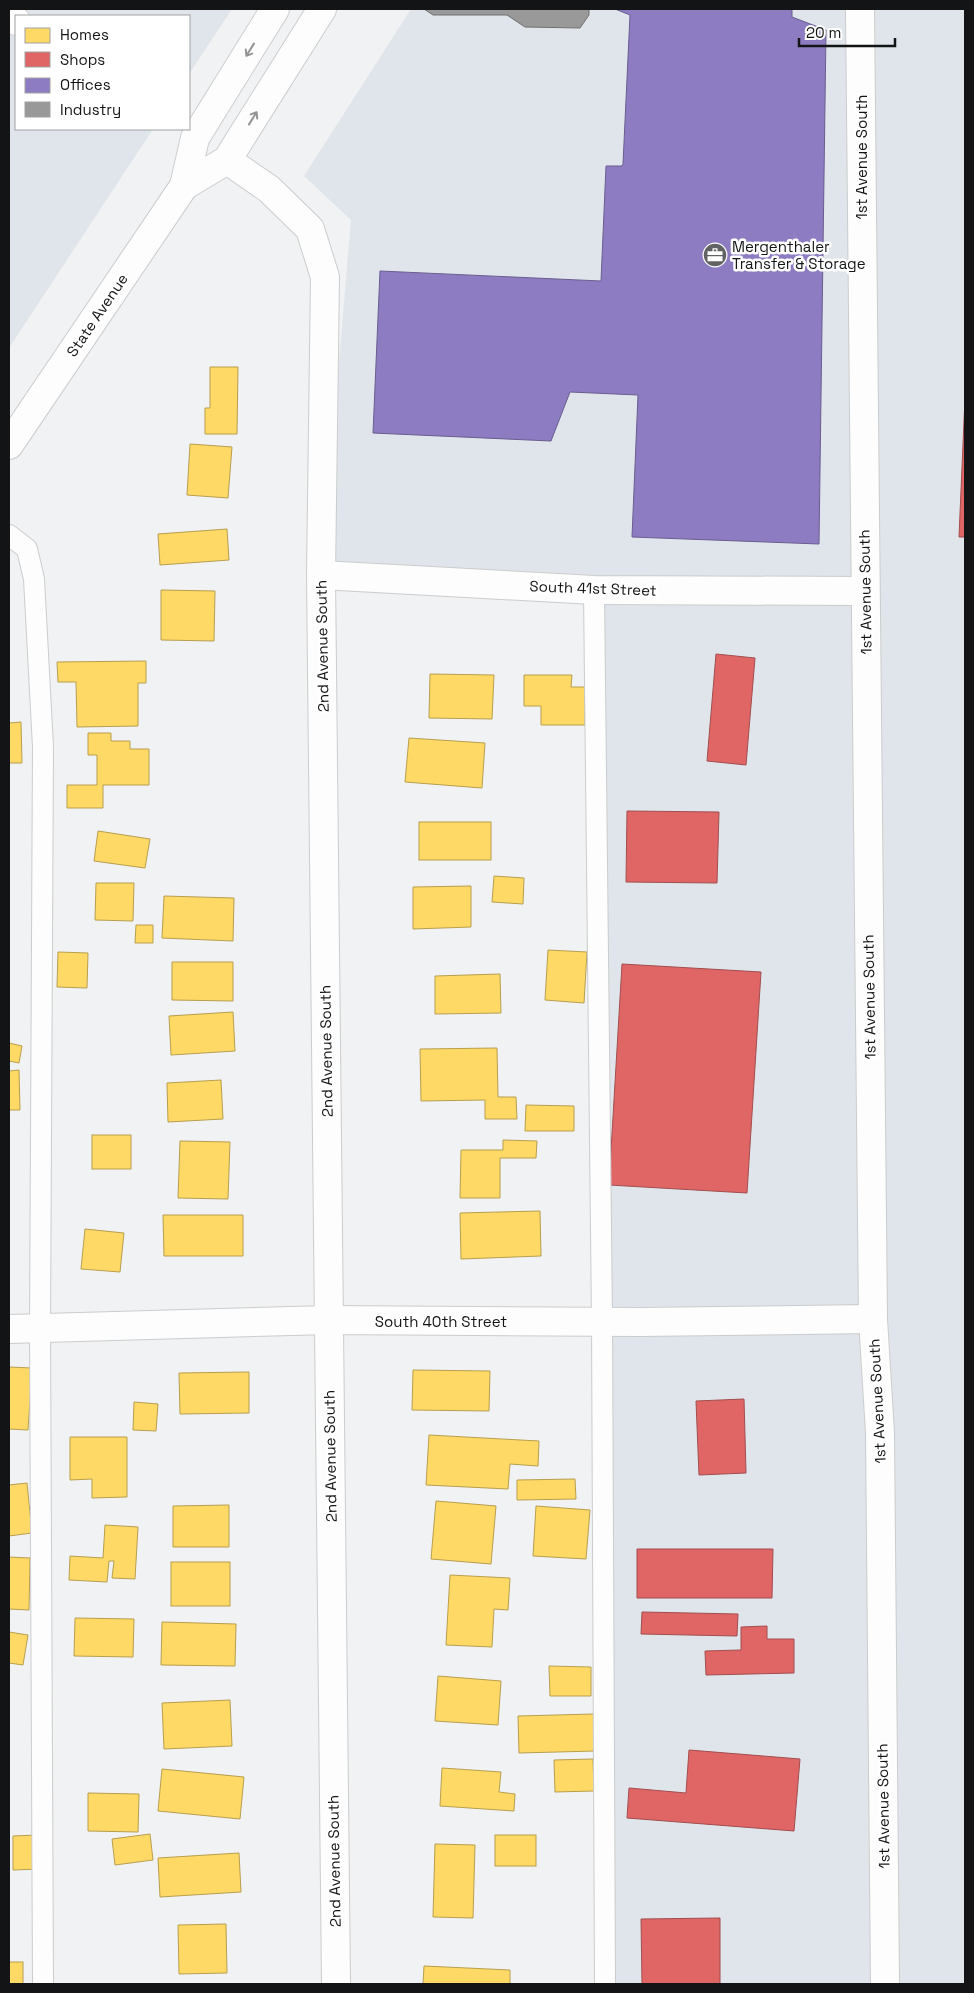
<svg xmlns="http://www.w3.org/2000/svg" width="974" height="1993" font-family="'Space Grotesk',sans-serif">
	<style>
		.built { fill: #dfe5ea }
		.homes { fill: #ffd966; stroke: #b89e4e }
		.shops { fill: #e06666; stroke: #a24d4e }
		.offices { fill: #8e7cc3; stroke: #695d8f }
		.industry { fill: #999; stroke: #717171 }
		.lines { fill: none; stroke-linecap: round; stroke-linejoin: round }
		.lane-casing { stroke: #cbcccd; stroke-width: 22 }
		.street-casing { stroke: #cbcccd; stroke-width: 30 }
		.secondary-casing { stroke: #cbcccd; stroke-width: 30 }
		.lane { stroke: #fdfdfd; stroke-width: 20 }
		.street { stroke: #fdfdfd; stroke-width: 28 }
		.secondary { stroke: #fdfdfd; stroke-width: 28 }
		.oneway { stroke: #949495 }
		.labels { text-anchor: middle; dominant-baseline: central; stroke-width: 5; stroke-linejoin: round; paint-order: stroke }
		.street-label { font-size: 15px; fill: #131415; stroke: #fff }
		.poi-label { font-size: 15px; fill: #131415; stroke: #fff; text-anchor: start }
	</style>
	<rect width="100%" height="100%" fill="#f0f2f4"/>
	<g class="built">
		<path d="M 9,9 L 232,9 L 189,74 L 189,16 L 16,16 L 16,129 L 153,129 L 9,348 Z"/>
		<path d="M 411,9 L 965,9 L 965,1984 L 604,1984 L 594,590 L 321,575 L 351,220 L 304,176 Z"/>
	</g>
	<g class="homes">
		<path d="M 210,367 L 238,367 L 237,434 L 205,434 L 205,408 L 210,408 Z"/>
		<path d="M 190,444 L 232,447 L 228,498 L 187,495 Z"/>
		<path d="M 227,529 L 229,560 L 160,565 L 158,534 Z"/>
		<path d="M 161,590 L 215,591 L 214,641 L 161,640 Z"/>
		<path d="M 146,661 L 146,683 L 138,683 L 138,726 L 77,727 L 76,682 L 58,682 L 57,662 Z"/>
		<path d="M 430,674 L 494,675 L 492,719 L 429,718 Z"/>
		<path d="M 524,675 L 572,675 L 571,687 L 585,687 L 585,725 L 541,725 L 541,706 L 524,706 Z"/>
		<path d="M 21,722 L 22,763 L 9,763 L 9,723 Z"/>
		<path d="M 88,733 L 111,733 L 111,741 L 130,741 L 130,749 L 149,749 L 149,785 L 103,785 L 103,808 L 67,808 L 67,785 L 97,785 L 97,755 L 88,755 Z"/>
		<path d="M 409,738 L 485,743 L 482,788 L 405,782 Z"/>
		<rect x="419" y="822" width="72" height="38"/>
		<path d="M 98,831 L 150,839 L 145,868 L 94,861 Z"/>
		<path d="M 494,876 L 524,878 L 523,904 L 492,902 Z"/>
		<path d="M 96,883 L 134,883 L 133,921 L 95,920 Z"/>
		<path d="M 471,886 L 471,927 L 413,929 L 413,887 Z"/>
		<path d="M 164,896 L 234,898 L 233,941 L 162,938 Z"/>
		<path d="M 136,925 L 153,925 L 153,943 L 135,943 Z"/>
		<path d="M 548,950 L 587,952 L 584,1003 L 545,1000 Z"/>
		<path d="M 58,952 L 88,953 L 87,988 L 57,987 Z"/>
		<path d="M 172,962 L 233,962 L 233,1001 L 172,1000 Z"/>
		<path d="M 500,974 L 501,1013 L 435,1014 L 435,976 Z"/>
		<path d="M 233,1012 L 235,1051 L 171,1055 L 169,1016 Z"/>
		<path d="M 9,1043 L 22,1046 L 19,1063 L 9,1061 Z"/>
		<path d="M 497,1048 L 498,1097 L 516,1097 L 517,1119 L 485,1119 L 485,1100 L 421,1101 L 420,1049 Z"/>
		<path d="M 19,1070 L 20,1110 L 9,1110 L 9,1071 Z"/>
		<path d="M 221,1080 L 223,1119 L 168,1122 L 167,1083 Z"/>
		<path d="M 526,1105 L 574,1106 L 574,1131 L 525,1131 Z"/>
		<rect x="92" y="1135" width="39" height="34"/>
		<path d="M 503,1140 L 537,1141 L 536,1158 L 500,1158 L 500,1198 L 460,1198 L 461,1150 L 503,1150 Z"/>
		<path d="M 180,1141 L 230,1142 L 228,1199 L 178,1198 Z"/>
		<path d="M 540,1211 L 541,1256 L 461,1259 L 460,1213 Z"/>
		<path d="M 163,1215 L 243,1215 L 243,1256 L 164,1256 Z"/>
		<path d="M 85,1229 L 124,1233 L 120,1272 L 81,1269 Z"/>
		<path d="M 9,1367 L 32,1368 L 28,1430 L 9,1429 Z"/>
		<path d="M 413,1370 L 490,1371 L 489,1411 L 412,1410 Z"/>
		<path d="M 249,1372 L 249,1413 L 180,1414 L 179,1373 Z"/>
		<path d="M 134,1402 L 158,1404 L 156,1431 L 133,1430 Z"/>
		<path d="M 429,1435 L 539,1441 L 538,1466 L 510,1464 L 508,1489 L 426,1485 Z"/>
		<path d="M 70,1437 L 127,1437 L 127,1497 L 92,1498 L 92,1479 L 70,1480 Z"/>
		<path d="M 575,1479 L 576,1499 L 517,1500 L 517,1480 Z"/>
		<path d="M 27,1483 L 32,1533 L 9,1536 L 9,1485 Z"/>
		<path d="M 436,1501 L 496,1506 L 491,1564 L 431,1559 Z"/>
		<path d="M 229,1505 L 229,1547 L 173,1547 L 173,1506 Z"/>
		<path d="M 536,1506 L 590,1510 L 586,1559 L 533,1556 Z"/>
		<path d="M 105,1525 L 138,1527 L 135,1579 L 112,1578 L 114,1561 L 109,1561 L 107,1582 L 69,1580 L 70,1556 L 103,1558 Z"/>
		<path d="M 9,1557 L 30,1558 L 29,1610 L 9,1609 Z"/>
		<rect x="171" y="1562" width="59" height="44"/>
		<path d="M 450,1575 L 510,1578 L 508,1610 L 494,1609 L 492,1647 L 446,1645 Z"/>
		<path d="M 75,1618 L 134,1619 L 133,1657 L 74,1656 Z"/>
		<path d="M 162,1622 L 236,1624 L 235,1666 L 161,1665 Z"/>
		<path d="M 9,1632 L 28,1635 L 23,1665 L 9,1663 Z"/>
		<path d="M 549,1666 L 591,1667 L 591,1696 L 550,1696 Z"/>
		<path d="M 438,1676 L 501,1681 L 498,1725 L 435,1721 Z"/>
		<path d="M 230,1700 L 232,1746 L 164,1749 L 162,1703 Z"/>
		<path d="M 594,1714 L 595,1751 L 519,1753 L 518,1716 Z"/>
		<path d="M 593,1759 L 594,1791 L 555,1792 L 554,1760 Z"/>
		<path d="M 442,1768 L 501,1772 L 499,1792 L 515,1794 L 514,1811 L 440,1806 Z"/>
		<path d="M 162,1769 L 244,1777 L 240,1819 L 158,1811 Z"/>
		<path d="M 88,1793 L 139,1794 L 138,1832 L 88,1831 Z"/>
		<path d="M 150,1834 L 153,1860 L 115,1865 L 112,1839 Z"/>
		<path d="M 38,1835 L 39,1869 L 13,1870 L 13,1836 Z"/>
		<rect x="495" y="1835" width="41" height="31"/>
		<path d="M 435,1844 L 475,1845 L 473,1918 L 433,1917 Z"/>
		<path d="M 239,1853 L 241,1892 L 160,1897 L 158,1858 Z"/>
		<path d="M 226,1924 L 227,1973 L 179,1974 L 178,1925 Z"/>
		<rect x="9" y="1962" width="14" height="22"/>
		<path d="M 424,1966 L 510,1970 L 510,1984 L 423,1984 Z"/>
	</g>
	<g class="shops">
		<path d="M 965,398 L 965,537 L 959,537 Z"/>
		<path d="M 716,654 L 755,658 L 746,765 L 707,761 Z"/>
		<path d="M 627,811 L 719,812 L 717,883 L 626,882 Z"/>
		<path d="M 622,964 L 761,972 L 747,1193 L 609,1185 Z"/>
		<path d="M 744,1399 L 746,1473 L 699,1475 L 696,1401 Z"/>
		<path d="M 637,1549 L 773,1549 L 772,1598 L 637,1598 Z"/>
		<path d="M 642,1612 L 738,1614 L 737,1636 L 641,1634 Z"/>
		<path d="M 767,1626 L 767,1639 L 794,1639 L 794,1673 L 706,1675 L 705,1651 L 741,1650 L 741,1627 Z"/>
		<path d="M 689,1750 L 800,1759 L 794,1831 L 627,1818 L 629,1788 L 686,1793 Z"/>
		<path d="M 720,1918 L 720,1984 L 642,1984 L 641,1919 Z"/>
	</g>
	<path class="offices" d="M 615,9 L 792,9 L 792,17 L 826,30 L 819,544 L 632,537 L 638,395 L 570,392 L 551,441 L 373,433 L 380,271 L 601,281 L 606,166 L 622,166 L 623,164 L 630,15 Z"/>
	<path class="industry" d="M 424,9 L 589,9 L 589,15 L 580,28 L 525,27 L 507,15 L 433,15 Z"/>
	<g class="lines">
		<g class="lane-casing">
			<g id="lane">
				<path d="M 9,535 L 27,549 L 34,579 L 43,747 L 40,1329 L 43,1984"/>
				<path d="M 594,590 L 602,1322 L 605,1984"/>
			</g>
		</g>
		<g class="street-casing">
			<g id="street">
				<path d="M 227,160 L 269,189 L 310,229 L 325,277 L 321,575 L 336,1984"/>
				<path d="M 321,575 L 594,590 L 864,591"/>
				<path d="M 9,1329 L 329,1320 L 640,1322 L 873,1319"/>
			</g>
		</g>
		<g class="secondary-casing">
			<g id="secondary">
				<path d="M 860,9 L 873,1319 L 880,1433 L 885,1984"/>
				<path d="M 9,16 L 16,21"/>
				<path d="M 184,186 L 227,160 L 322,9"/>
				<path d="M 9,445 L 184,186 L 195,138 L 275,9"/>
			</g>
		</g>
		<use href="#lane" class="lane"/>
		<use href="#street" class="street"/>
		<use href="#secondary" class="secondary"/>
	</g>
	<defs><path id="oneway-shaft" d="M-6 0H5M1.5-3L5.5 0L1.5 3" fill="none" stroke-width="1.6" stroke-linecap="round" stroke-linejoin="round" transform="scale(1.25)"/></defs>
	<g class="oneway">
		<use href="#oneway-shaft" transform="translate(250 50) rotate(122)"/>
		<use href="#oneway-shaft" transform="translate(253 118) rotate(-58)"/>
	</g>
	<defs>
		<g id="office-disc" transform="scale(1.25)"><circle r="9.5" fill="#606263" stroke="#fff"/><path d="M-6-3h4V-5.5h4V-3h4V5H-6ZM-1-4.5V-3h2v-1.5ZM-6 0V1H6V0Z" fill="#fff"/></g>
	</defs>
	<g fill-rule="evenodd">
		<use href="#office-disc" x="715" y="255"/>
	</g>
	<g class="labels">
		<g class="street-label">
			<text transform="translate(861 157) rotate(-90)">1st Avenue South</text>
			<text transform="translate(97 315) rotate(-56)">State Avenue</text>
			<text transform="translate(593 588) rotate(2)">South 41st Street</text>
			<text transform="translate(865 592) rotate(-91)">1st Avenue South</text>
			<text transform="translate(322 646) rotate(-91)">2nd Avenue South</text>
			<text transform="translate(869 997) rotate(-91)">1st Avenue South</text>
			<text transform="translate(326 1051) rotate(-91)">2nd Avenue South</text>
			<text x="441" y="1321">South 40th Street</text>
			<text transform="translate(877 1401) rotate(-93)">1st Avenue South</text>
			<text transform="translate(330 1456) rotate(-91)">2nd Avenue South</text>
			<text transform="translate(883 1806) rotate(-91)">1st Avenue South</text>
			<text transform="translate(334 1861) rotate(-91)">2nd Avenue South</text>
		</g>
		<g class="poi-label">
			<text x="732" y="246">Mergenthaler<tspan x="732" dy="17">Transfer &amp; Storage</tspan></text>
		</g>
	</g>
	<rect width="974" height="1993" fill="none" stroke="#131415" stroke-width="20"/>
	<rect x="15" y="15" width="175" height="115" fill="#ffffff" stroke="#a1a1a1"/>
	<rect x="25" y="28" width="25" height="15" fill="#ffd966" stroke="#a1a1a1"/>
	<text x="60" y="40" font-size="15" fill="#131415">Homes</text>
	<rect x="25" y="52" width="25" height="15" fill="#e06666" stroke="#a1a1a1"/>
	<text x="60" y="65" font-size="15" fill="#131415">Shops</text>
	<rect x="25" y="78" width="25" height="15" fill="#8e7cc3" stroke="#a1a1a1"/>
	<text x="60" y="90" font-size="15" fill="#131415">Offices</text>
	<rect x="25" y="102" width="25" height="15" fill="#999999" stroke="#a1a1a1"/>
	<text x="60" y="115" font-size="15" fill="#131415">Industry</text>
	<path d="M799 38v8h96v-8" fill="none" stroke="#131415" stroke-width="2.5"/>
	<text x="806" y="38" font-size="15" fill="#131415" stroke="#ffffff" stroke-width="4" paint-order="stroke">20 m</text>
</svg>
